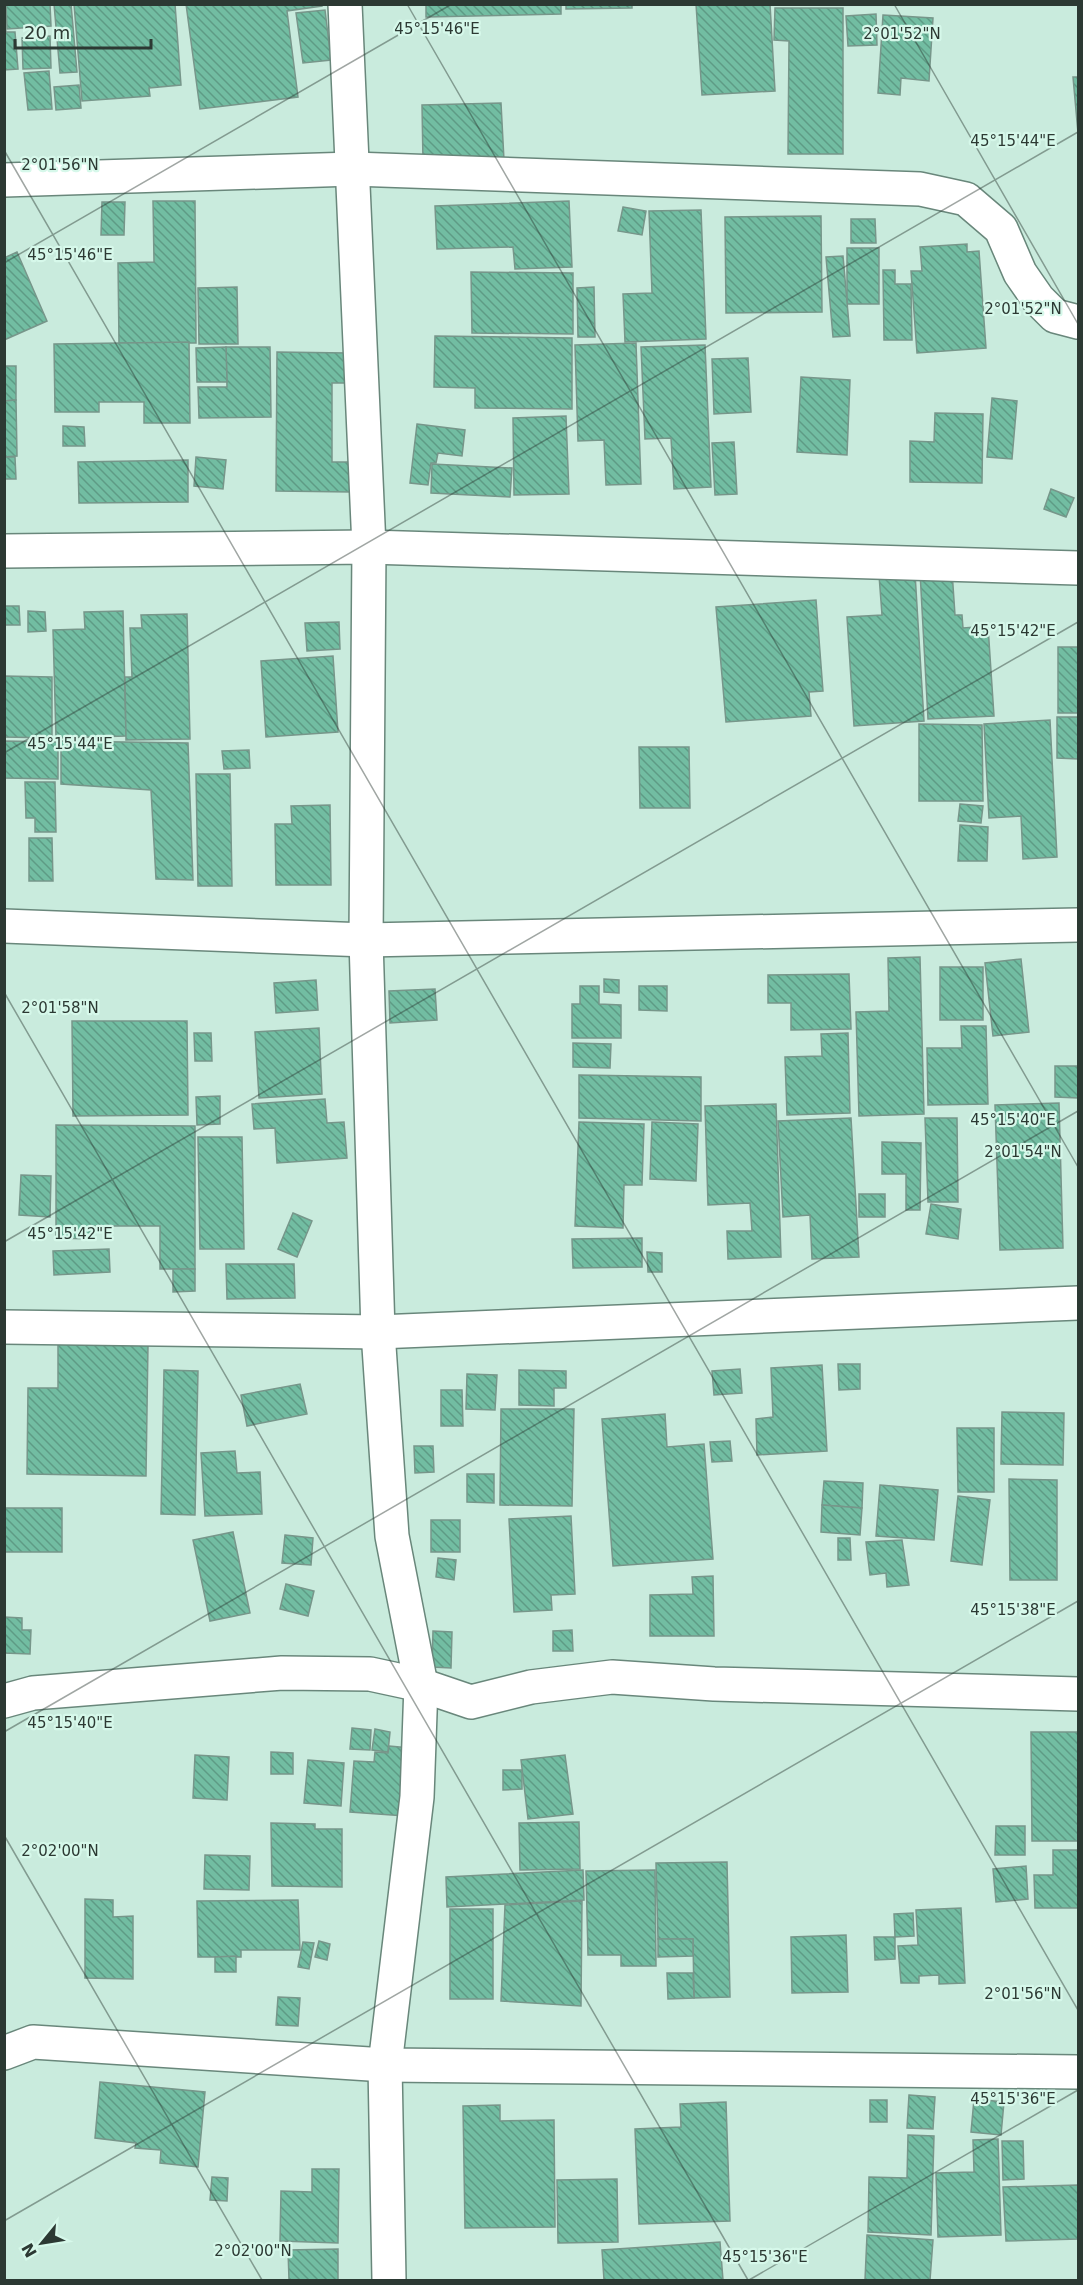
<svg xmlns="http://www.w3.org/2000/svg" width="1083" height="2285" font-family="'DejaVu Sans',sans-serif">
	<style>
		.building { fill: url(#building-back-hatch); stroke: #77968a; stroke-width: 1.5 }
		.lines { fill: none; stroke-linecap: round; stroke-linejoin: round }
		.minor-casing { stroke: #69877b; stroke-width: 36 }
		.minor { stroke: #fff; stroke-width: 33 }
		.ticks { fill: none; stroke: #2c3933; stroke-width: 1.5; stroke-opacity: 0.45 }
		.ticks-label { font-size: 15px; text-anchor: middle; fill: #2c3933; stroke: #d6f8ea; stroke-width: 4.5; stroke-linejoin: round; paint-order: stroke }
	</style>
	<defs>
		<pattern id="building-back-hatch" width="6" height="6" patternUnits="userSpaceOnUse" patternTransform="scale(1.5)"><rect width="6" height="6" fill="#72bda2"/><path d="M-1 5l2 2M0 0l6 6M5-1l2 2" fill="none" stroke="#5e9b85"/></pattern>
	</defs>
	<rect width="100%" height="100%" fill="#c9ebdd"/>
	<g class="building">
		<path d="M 6,4 L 50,4 L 51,26 L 7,29 Z"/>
		<path d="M 54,4 L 71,4 L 77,72 L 60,73 Z"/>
		<path d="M 74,4 L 175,4 L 181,85 L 149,88 L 150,96 L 82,101 Z"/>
		<path d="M 186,4 L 322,4 L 322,6 L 287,11 L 298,97 L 200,109 Z"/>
		<path d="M 426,4 L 561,4 L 561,14 L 426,17 Z"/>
		<path d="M 566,4 L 632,4 L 632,8 L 566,9 Z"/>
		<path d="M 696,4 L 770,4 L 775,91 L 702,95 Z"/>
		<path d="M 775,8 L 843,8 L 843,154 L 788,154 L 789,41 L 774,40 Z"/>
		<path d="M 325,10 L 331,60 L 303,63 L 296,13 Z"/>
		<path d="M 4,12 L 6,32 L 15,32 L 18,69 L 4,70 Z"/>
		<path d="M 876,14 L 877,45 L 848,46 L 846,16 Z"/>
		<path d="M 883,15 L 933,18 L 929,81 L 901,78 L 900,95 L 878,93 Z"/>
		<path d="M 50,36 L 51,68 L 23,69 L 22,38 Z"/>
		<path d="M 49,71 L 52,109 L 28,110 L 24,73 Z"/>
		<path d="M 1073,77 L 1078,77 L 1078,133 Z"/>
		<path d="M 79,85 L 81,108 L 56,110 L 54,87 Z"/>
		<path d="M 501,103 L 504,160 L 423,162 L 422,105 Z"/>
		<path d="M 153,201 L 195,201 L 196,343 L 119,343 L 118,263 L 154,262 Z"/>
		<path d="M 569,201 L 572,267 L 515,269 L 513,247 L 437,249 L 435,206 Z"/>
		<path d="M 102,202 L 125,202 L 124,235 L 101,235 Z"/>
		<path d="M 623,207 L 646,211 L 642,235 L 618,231 Z"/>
		<path d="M 701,210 L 706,339 L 625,342 L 623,294 L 652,293 L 649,211 Z"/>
		<path d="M 821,216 L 822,312 L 726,313 L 725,217 Z"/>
		<path d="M 851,219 L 875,219 L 876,243 L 851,243 Z"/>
		<path d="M 967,244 L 967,252 L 979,251 L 986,348 L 917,353 L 911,271 L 922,271 L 920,247 Z"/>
		<rect x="847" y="248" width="32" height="56"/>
		<path d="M 17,252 L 47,321 L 4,340 L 4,258 Z"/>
		<path d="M 843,256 L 850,336 L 833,337 L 826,257 Z"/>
		<path d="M 883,270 L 895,270 L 895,284 L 911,284 L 912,340 L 884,340 Z"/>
		<path d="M 471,272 L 573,273 L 573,334 L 472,333 Z"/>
		<path d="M 237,287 L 238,344 L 199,344 L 198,288 Z"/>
		<path d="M 594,287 L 595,337 L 578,337 L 577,288 Z"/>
		<path d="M 435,336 L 572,338 L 572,409 L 475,408 L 475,388 L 434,387 Z"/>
		<path d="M 189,342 L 190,423 L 144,423 L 144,402 L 99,402 L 99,412 L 55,412 L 54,344 Z"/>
		<path d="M 636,343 L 641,484 L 606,485 L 604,440 L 578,441 L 575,345 Z"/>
		<path d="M 705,345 L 711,487 L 674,489 L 671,438 L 645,439 L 641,347 Z"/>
		<path d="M 226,347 L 270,347 L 271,417 L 199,418 L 198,387 L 227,387 Z"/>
		<path d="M 226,347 L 227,382 L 197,382 L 196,348 Z"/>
		<path d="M 277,352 L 347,353 L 347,383 L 332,383 L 332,462 L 351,462 L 351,492 L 276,491 Z"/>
		<path d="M 748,358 L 751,412 L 714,414 L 712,359 Z"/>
		<path d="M 4,366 L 16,366 L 16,400 L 4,401 Z"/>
		<path d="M 801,377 L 850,380 L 847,455 L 797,452 Z"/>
		<path d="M 992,398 L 1017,401 L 1012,459 L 987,457 Z"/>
		<path d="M 16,400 L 17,456 L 4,457 L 4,401 Z"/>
		<path d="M 935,413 L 983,414 L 982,483 L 910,482 L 910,441 L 934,442 Z"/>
		<path d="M 566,416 L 569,494 L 514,495 L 513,418 Z"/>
		<path d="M 417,424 L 465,430 L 462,456 L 438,453 L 436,463 L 431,463 L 428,485 L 410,483 Z"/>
		<path d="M 63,426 L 84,427 L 85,446 L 63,446 Z"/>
		<path d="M 734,442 L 737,494 L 715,495 L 712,443 Z"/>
		<path d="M 4,457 L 15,457 L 16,479 L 4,479 Z"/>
		<path d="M 196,457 L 226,460 L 223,489 L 194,486 Z"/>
		<path d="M 188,460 L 188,502 L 79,503 L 78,462 Z"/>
		<path d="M 432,464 L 512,468 L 510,497 L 431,493 Z"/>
		<path d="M 1051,489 L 1074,498 L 1066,517 L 1044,509 Z"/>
		<path d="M 952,571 L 955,615 L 962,615 L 963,628 L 988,626 L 994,716 L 928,719 L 920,572 Z"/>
		<path d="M 915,573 L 924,721 L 854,726 L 847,617 L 882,615 L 879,575 Z"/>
		<path d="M 816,600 L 823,691 L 809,692 L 811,716 L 726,722 L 716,607 Z"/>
		<path d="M 4,606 L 19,606 L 20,625 L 4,625 Z"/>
		<path d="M 28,611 L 45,612 L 46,631 L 28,632 Z"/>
		<path d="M 123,611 L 126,736 L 56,738 L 53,630 L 85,629 L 84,612 Z"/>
		<path d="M 187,614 L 190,739 L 126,740 L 125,677 L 132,677 L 130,628 L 142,628 L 141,615 Z"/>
		<path d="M 339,622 L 340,649 L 307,651 L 305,623 Z"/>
		<rect x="1058" y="647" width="20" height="66"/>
		<path d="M 333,656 L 338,732 L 266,737 L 261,661 Z"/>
		<path d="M 4,676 L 52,677 L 52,738 L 4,737 Z"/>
		<path d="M 1057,717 L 1078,717 L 1078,759 L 1057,758 Z"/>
		<path d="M 1050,720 L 1057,857 L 1023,859 L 1021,816 L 989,818 L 984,724 Z"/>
		<path d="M 919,724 L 982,725 L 983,801 L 919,801 Z"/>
		<path d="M 4,741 L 58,742 L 58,779 L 4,778 Z"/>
		<path d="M 61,741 L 188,743 L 193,880 L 156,879 L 151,790 L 61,784 Z"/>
		<path d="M 639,747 L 689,747 L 690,808 L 640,808 Z"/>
		<path d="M 249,750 L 250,768 L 224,769 L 222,751 Z"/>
		<path d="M 196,774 L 230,774 L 232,886 L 198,886 Z"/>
		<path d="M 25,782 L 55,782 L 56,832 L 35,832 L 35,818 L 26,818 Z"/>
		<path d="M 960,804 L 983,806 L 981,823 L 958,821 Z"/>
		<path d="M 330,805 L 331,885 L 276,885 L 275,824 L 292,824 L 291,806 Z"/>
		<path d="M 960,825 L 988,827 L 987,861 L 958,861 Z"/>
		<path d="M 29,838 L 52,838 L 53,881 L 29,881 Z"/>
		<path d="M 920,957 L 924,1114 L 859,1116 L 856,1012 L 889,1011 L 888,958 Z"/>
		<path d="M 1021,959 L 1029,1032 L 993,1036 L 985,963 Z"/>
		<rect x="940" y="967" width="43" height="53"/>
		<path d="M 849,974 L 851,1029 L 791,1030 L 791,1003 L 768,1003 L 768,975 Z"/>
		<path d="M 604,979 L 619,980 L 619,993 L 604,992 Z"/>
		<path d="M 316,980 L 318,1010 L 276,1013 L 274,983 Z"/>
		<path d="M 580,986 L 599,986 L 599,1004 L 621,1005 L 621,1038 L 572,1038 L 572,1004 L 580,1004 Z"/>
		<path d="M 639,986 L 667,986 L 667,1011 L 639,1010 Z"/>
		<path d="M 435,989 L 437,1020 L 390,1023 L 389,991 Z"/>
		<path d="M 72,1021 L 187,1021 L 188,1115 L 73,1116 Z"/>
		<path d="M 961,1026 L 986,1026 L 988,1104 L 928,1105 L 927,1048 L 962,1048 Z"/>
		<path d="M 319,1028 L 322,1094 L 259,1098 L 255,1032 Z"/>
		<path d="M 194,1033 L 211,1033 L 212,1061 L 195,1061 Z"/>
		<path d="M 848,1033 L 850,1113 L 787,1115 L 785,1057 L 822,1056 L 821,1034 Z"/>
		<path d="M 573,1043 L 611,1044 L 610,1068 L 573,1067 Z"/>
		<path d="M 1055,1066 L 1078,1066 L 1078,1098 L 1055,1097 Z"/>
		<path d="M 579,1075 L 701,1077 L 701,1121 L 579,1118 Z"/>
		<path d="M 220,1096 L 220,1124 L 197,1125 L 196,1097 Z"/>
		<path d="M 325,1099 L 327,1123 L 344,1122 L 347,1158 L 277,1163 L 275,1128 L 254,1129 L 252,1104 Z"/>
		<path d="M 1059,1103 L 1063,1248 L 1000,1250 L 995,1105 Z"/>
		<path d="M 776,1104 L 781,1257 L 728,1259 L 727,1231 L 752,1231 L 750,1203 L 708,1205 L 705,1106 Z"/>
		<path d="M 851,1118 L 859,1257 L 812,1259 L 810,1215 L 783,1217 L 778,1121 Z"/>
		<path d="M 925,1118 L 957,1118 L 958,1202 L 928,1202 Z"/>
		<path d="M 579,1122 L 644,1124 L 642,1185 L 624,1185 L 623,1228 L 575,1226 Z"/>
		<path d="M 652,1122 L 698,1124 L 696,1181 L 650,1179 Z"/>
		<path d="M 56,1125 L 195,1126 L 195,1269 L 160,1269 L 160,1226 L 95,1226 L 94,1239 L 56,1238 Z"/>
		<path d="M 198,1137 L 242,1137 L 244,1249 L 200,1249 Z"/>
		<path d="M 882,1142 L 921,1143 L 920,1210 L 906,1210 L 906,1174 L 882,1174 Z"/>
		<path d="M 21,1175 L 51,1176 L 50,1217 L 19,1215 Z"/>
		<rect x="859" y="1194" width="26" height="23"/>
		<path d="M 931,1204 L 961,1209 L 958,1239 L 926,1234 Z"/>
		<path d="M 293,1213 L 312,1221 L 297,1257 L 278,1249 Z"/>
		<path d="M 642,1238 L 642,1267 L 573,1268 L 572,1239 Z"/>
		<path d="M 109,1249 L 110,1272 L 54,1275 L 53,1251 Z"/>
		<path d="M 647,1252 L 662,1253 L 662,1272 L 648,1272 Z"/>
		<path d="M 226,1264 L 294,1264 L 295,1298 L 227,1299 Z"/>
		<path d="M 173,1269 L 195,1269 L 195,1291 L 173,1292 Z"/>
		<path d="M 58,1344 L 148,1345 L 146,1476 L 27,1474 L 28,1388 L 58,1388 Z"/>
		<path d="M 838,1364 L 860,1364 L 860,1389 L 839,1390 Z"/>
		<path d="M 822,1365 L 827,1451 L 757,1455 L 756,1419 L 773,1417 L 771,1368 Z"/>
		<path d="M 740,1369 L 742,1393 L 714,1395 L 712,1371 Z"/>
		<path d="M 164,1370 L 198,1371 L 195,1515 L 161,1514 Z"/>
		<path d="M 519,1370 L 566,1371 L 566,1388 L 554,1388 L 554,1406 L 519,1405 Z"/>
		<path d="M 467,1374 L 497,1375 L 495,1410 L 466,1409 Z"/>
		<path d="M 300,1384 L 307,1414 L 247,1426 L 241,1395 Z"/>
		<path d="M 441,1390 L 462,1390 L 463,1426 L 441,1426 Z"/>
		<path d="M 501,1409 L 574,1409 L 572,1506 L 500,1505 Z"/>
		<path d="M 1002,1412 L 1064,1413 L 1063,1465 L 1001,1464 Z"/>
		<path d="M 665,1414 L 667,1447 L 704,1444 L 713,1559 L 613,1566 L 602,1419 Z"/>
		<path d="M 957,1428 L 994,1428 L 994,1492 L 958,1492 Z"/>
		<path d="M 730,1441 L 732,1461 L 712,1462 L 710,1442 Z"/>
		<path d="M 414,1446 L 433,1446 L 434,1472 L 415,1473 Z"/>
		<path d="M 235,1451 L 237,1473 L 260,1472 L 262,1514 L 205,1516 L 201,1453 Z"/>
		<path d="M 467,1474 L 494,1474 L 494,1503 L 467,1502 Z"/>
		<path d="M 1009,1479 L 1057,1480 L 1057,1580 L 1010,1580 Z"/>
		<path d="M 824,1481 L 863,1483 L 862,1508 L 822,1505 Z"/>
		<path d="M 880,1485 L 938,1490 L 934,1540 L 876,1536 Z"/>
		<path d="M 958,1496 L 990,1500 L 982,1565 L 951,1561 Z"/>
		<path d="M 822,1505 L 862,1508 L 860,1535 L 821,1532 Z"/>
		<rect x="4" y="1508" width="58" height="44"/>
		<path d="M 571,1516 L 575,1594 L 551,1595 L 552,1610 L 514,1612 L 509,1519 Z"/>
		<rect x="431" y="1520" width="29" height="32"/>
		<path d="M 233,1532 L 250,1613 L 210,1621 L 193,1540 Z"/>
		<path d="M 285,1535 L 313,1538 L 311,1565 L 282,1563 Z"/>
		<path d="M 838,1538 L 850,1538 L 851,1560 L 838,1560 Z"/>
		<path d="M 902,1540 L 909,1585 L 887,1587 L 886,1573 L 870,1575 L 866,1542 Z"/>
		<path d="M 438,1558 L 456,1560 L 454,1580 L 436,1577 Z"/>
		<path d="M 713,1576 L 714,1636 L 650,1636 L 650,1595 L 693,1594 L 692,1577 Z"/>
		<path d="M 286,1584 L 314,1591 L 308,1616 L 280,1609 Z"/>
		<path d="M 4,1617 L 22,1618 L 22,1630 L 31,1630 L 30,1654 L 4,1653 Z"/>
		<path d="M 572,1630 L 573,1651 L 553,1651 L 553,1631 Z"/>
		<path d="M 433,1631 L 452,1632 L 451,1668 L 432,1667 Z"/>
		<path d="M 352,1728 L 371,1730 L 370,1750 L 350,1749 Z"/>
		<path d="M 375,1729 L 390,1732 L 388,1752 L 372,1750 Z"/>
		<path d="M 1031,1732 L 1078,1732 L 1078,1841 L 1032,1841 Z"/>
		<path d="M 389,1746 L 410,1748 L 405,1816 L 350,1812 L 354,1761 L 374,1762 L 375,1752 L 388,1753 Z"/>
		<path d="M 271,1752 L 293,1753 L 293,1774 L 271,1774 Z"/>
		<path d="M 195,1755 L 229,1757 L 227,1800 L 193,1798 Z"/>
		<path d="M 565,1755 L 573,1814 L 528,1819 L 521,1760 Z"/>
		<path d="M 308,1760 L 344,1763 L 341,1806 L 304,1803 Z"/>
		<path d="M 503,1770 L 522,1770 L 522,1789 L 503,1790 Z"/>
		<path d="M 579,1822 L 580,1869 L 520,1870 L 519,1823 Z"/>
		<path d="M 271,1823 L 315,1824 L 315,1829 L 342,1829 L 342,1887 L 272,1886 Z"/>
		<path d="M 996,1826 L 1025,1826 L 1025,1855 L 995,1855 Z"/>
		<path d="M 1053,1850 L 1078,1850 L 1078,1908 L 1035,1908 L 1034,1875 L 1053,1875 Z"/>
		<path d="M 205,1855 L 250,1856 L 249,1890 L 204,1889 Z"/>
		<path d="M 727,1862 L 730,1997 L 694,1998 L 693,1939 L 658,1939 L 656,1863 Z"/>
		<path d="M 1026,1866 L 1028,1899 L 996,1902 L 993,1869 Z"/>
		<path d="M 583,1870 L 584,1900 L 447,1907 L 446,1877 Z"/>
		<path d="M 655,1870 L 656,1966 L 621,1966 L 621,1955 L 588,1955 L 586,1871 Z"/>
		<path d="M 85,1899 L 113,1900 L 113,1917 L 133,1916 L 133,1979 L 85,1978 Z"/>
		<path d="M 298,1900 L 300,1950 L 241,1950 L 241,1957 L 198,1957 L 197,1901 Z"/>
		<path d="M 582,1901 L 581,2006 L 501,2001 L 505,1905 Z"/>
		<path d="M 961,1908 L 965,1983 L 939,1984 L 939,1975 L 919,1976 L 919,1983 L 901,1983 L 898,1946 L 918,1945 L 916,1910 Z"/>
		<rect x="450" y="1909" width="43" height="90"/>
		<path d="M 913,1913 L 914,1936 L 895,1937 L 894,1914 Z"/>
		<path d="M 846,1935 L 848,1992 L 792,1993 L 791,1937 Z"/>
		<path d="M 874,1937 L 895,1937 L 895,1959 L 875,1960 Z"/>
		<path d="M 658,1939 L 693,1939 L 693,1956 L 658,1957 Z"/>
		<path d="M 319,1941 L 330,1944 L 327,1960 L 315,1957 Z"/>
		<path d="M 303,1942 L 314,1943 L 309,1969 L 298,1967 Z"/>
		<path d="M 236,1956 L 236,1972 L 215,1972 L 215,1957 Z"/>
		<path d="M 667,1973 L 693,1973 L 694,1998 L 668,1999 Z"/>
		<path d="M 278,1997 L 300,1998 L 298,2026 L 276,2025 Z"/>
		<path d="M 100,2082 L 205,2092 L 198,2167 L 160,2163 L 161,2150 L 135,2148 L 136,2143 L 95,2138 Z"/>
		<path d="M 909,2095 L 935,2097 L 933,2129 L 907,2128 Z"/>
		<path d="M 974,2099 L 1004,2102 L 1001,2135 L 971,2132 Z"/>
		<rect x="870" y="2100" width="17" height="22"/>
		<path d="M 726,2102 L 730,2221 L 639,2224 L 635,2129 L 681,2127 L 680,2104 Z"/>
		<path d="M 500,2105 L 500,2121 L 554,2120 L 555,2227 L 465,2228 L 463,2106 Z"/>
		<path d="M 908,2135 L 934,2136 L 931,2235 L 868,2232 L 869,2177 L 907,2178 Z"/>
		<path d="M 998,2139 L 1001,2235 L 938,2237 L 936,2173 L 974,2172 L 973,2140 Z"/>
		<path d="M 1002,2141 L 1023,2141 L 1024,2179 L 1003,2180 Z"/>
		<path d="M 312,2169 L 339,2169 L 338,2243 L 280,2241 L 281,2191 L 312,2192 Z"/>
		<path d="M 212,2177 L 228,2178 L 227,2201 L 210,2200 Z"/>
		<path d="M 617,2179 L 618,2242 L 558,2243 L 557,2180 Z"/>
		<path d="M 1078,2185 L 1078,2239 L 1006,2241 L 1003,2187 Z"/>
		<path d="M 867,2235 L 933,2240 L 930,2280 L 865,2280 Z"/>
		<path d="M 720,2242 L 723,2280 L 604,2280 L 602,2250 Z"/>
		<path d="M 338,2249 L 338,2280 L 289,2280 L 288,2250 Z"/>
	</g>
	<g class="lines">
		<g class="minor-casing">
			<g id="minor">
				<path d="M 345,4 L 369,547 L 366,940 L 378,1332 L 392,1536 L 421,1685 L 417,1797 L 385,2065 L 389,2280"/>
				<path d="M 4,180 L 353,169 L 920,189 L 966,199 L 1001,229 L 1020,273 L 1038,299 L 1055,316 L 1078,322"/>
				<path d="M 4,551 L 369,547 L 1078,568"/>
				<path d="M 4,926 L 366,940 L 1078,925"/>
				<path d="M 4,1327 L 378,1332 L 1078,1303"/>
				<path d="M 4,1701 L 33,1693 L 282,1673 L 370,1674 L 421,1685 L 471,1702 L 531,1687 L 612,1677 L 714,1684 L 1078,1694"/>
				<path d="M 4,2053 L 33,2042 L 385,2065 L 1078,2072"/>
			</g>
		</g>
		<use href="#minor" class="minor"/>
	</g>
	<path class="ticks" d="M 407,4 L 1078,1167M 894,4 L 1078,324M 4,150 L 1078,2010M 4,263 L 452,4M 4,753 L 1078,132M 4,992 L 748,2280M 4,1242 L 1078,622M 4,1732 L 1078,1111M 4,1835 L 262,2280M 4,2221 L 1078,1601M 749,2280 L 1078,2090"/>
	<g class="ticks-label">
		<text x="437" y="34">45°15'46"E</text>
		<text x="902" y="39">2°01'52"N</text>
		<text x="1013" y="146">45°15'44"E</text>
		<text x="60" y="170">2°01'56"N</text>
		<text x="70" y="260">45°15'46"E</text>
		<text x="1023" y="314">2°01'52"N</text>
		<text x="1013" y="636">45°15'42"E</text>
		<text x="70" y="749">45°15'44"E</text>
		<text x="60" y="1013">2°01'58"N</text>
		<text x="1013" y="1125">45°15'40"E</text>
		<text x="1023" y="1157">2°01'54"N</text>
		<text x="70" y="1239">45°15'42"E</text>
		<text x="1013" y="1615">45°15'38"E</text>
		<text x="70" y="1728">45°15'40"E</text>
		<text x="60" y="1856">2°02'00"N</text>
		<text x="1023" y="1999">2°01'56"N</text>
		<text x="1013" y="2104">45°15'36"E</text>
		<text x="253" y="2256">2°02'00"N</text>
		<text x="765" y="2262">45°15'36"E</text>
	</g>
	<rect width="1083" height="2285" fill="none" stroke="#2c3933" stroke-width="12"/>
	<g transform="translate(42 2243) rotate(240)" stroke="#d6f8ea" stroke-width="4.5" paint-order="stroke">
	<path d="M0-4.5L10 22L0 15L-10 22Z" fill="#2c3933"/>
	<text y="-9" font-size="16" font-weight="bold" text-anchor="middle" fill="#2c3933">N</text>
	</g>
	<path d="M15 39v9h136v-9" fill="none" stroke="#2c3933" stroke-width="3"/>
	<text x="24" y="39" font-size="18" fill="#2c3933" stroke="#d6f8ea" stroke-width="4.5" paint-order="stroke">20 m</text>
</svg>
